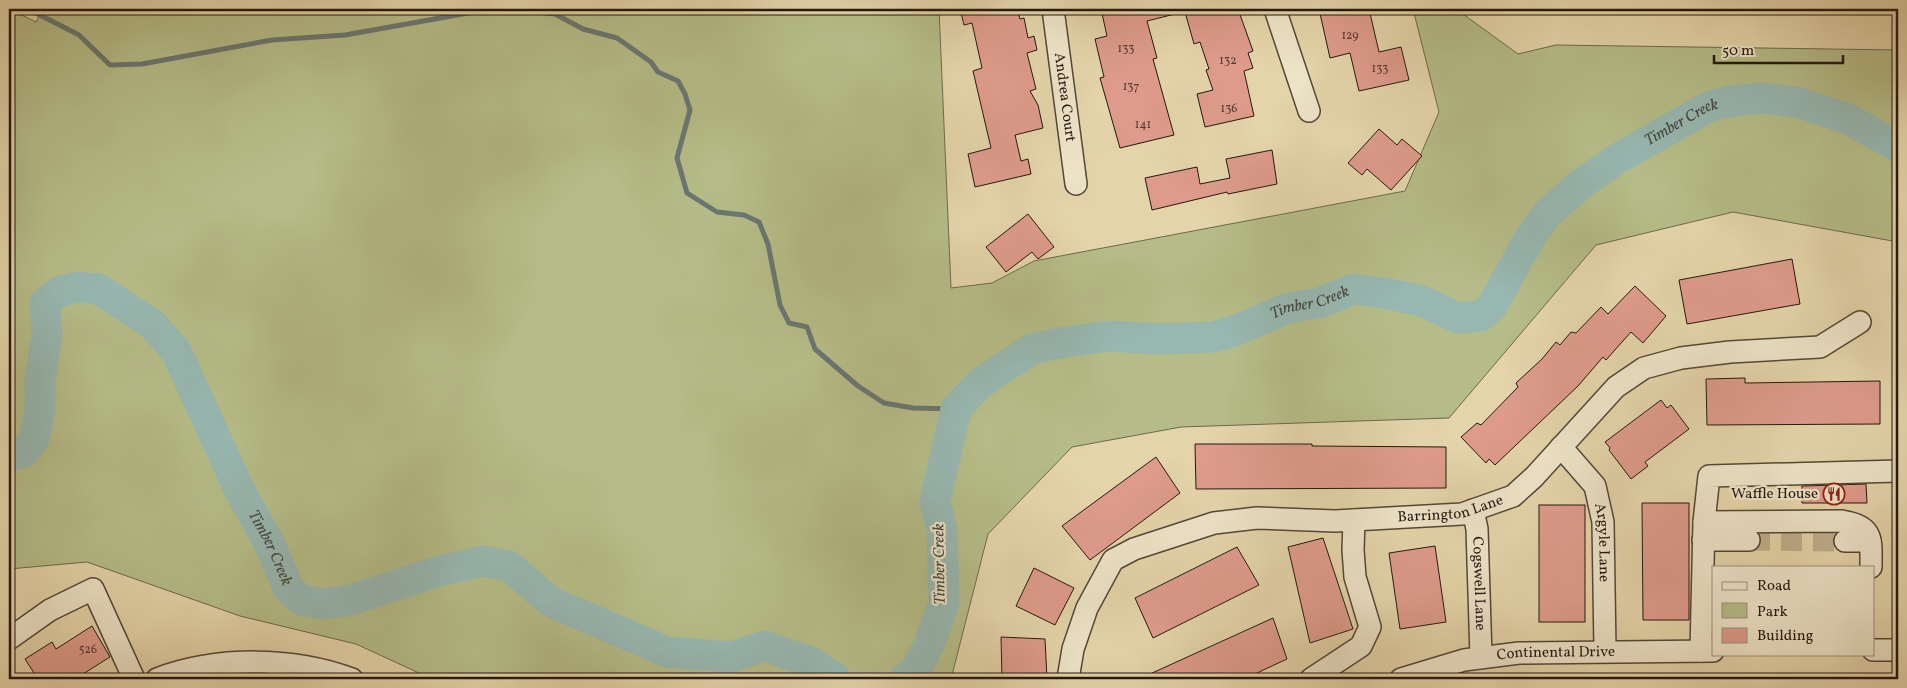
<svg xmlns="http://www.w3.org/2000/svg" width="1907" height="688" font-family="Vollkorn,serif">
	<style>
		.green { fill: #b5bc87; stroke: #6c6a4c }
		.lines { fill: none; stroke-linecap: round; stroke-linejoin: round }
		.stream { stroke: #697771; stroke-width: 5 }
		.river { stroke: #97b7b0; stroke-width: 31 }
		.building { fill: #de9b8b; stroke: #241812 }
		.minor-tunnel { stroke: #beae8b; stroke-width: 21; stroke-dasharray: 21 11; stroke-linecap: butt }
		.minor-casing { stroke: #544738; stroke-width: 24 }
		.minor { stroke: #ede3c7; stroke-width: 21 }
		.labels { text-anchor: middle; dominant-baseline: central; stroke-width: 4.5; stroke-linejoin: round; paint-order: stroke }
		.number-label { font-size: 12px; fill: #523930 }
		.street-label { font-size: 15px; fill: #241812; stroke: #ede3c7 }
		.poi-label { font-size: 15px; fill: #241812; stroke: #ede3c7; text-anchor: end }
		.water-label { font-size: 16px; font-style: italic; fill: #464841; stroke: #ede3c7 }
	</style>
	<rect width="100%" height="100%" fill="#e4d4a9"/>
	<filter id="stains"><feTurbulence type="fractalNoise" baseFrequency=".004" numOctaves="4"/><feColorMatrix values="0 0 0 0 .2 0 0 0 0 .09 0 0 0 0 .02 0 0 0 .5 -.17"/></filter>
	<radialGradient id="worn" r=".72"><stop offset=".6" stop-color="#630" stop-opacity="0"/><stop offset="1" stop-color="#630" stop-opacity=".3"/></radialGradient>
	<path class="green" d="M 9,9 L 36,22 L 43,9 L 939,9 L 951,288 L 992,283 L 1034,261 L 1405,191 L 1439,112 L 1413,9 L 1456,9 L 1518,54 L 1556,45 L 1898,50 L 1898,242 L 1733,212 L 1596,245 L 1449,418 L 1181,427 L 1072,447 L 988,534 L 951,679 L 432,679 L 356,644 L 240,616 L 87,562 L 9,569 Z"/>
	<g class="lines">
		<path class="stream" d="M 31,9 L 36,13 L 79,35 L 110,65 L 142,64 L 272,40 L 345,35 L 474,12 L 507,9 L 555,14 L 583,29 L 617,38 L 651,62 L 658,72 L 678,81 L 685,94 L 690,110 L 677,158 L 687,193 L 717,212 L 744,215 L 759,222 L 768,244 L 780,305 L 789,323 L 807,327 L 815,349 L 858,386 L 884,403 L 913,408 L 956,409"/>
		<g class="river">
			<path id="s1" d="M 9,456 L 22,453 L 34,440 L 40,409 L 40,379 L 47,335 L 45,303 L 58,292 L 76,287 L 98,289 L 152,324 L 176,351 L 240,491 L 269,543 L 289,589 L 301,600 L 322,604 L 347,601 L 439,571 L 483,561 L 509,566 L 551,602 L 667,652 L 731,657 L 765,646 L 810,662 L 836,679"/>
			<path id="s2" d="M 904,679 L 914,672 L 929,645 L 944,603 L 942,530 L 935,501 L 956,409 L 979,384 L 1032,349 L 1065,342 L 1110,336 L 1156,339 L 1213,337 L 1234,331 L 1288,308 L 1319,303 L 1354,289 L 1384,293 L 1422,301 L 1458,318 L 1481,316 L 1492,306 L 1532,234 L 1549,212 L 1581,184 L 1617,159 L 1708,107 L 1731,101 L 1764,98 L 1800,103 L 1848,119 L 1898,147"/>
		</g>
	</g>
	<g class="building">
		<path d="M 960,9 L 1017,9 L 1020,19 L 1024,18 L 1028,38 L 1034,36 L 1037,50 L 1027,53 L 1036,89 L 1030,91 L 1038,105 L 1043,128 L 1015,135 L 1021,161 L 1028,159 L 1031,174 L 975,187 L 968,154 L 991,148 L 973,71 L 982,68 L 972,23 L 964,25 Z"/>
		<path d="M 1101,9 L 1174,9 L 1175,14 L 1147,21 L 1157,58 L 1153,59 L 1174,135 L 1120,148 L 1100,78 L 1104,77 L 1095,39 L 1107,36 Z"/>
		<path d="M 1197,9 L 1238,9 L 1253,51 L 1248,53 L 1253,68 L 1244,71 L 1254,116 L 1205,127 L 1197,94 L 1213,90 L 1206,70 L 1209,69 L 1200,42 L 1194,44 L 1185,12 Z"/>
		<path d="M 1319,9 L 1369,9 L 1379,52 L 1401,47 L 1409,80 L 1359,91 L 1350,53 L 1330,58 Z"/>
		<path d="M 1379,129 L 1397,145 L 1402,139 L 1422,156 L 1391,190 L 1367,169 L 1362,175 L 1348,163 Z"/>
		<path d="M 1272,150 L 1277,184 L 1228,194 L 1227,192 L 1152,210 L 1145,178 L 1197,167 L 1200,184 L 1230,178 L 1226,159 Z"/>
		<path d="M 1028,214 L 1054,247 L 1038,259 L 1032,252 L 1006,272 L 986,247 Z"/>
		<path d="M 1792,259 L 1800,304 L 1687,324 L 1679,280 Z"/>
		<path d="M 1635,286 L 1666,316 L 1643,343 L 1631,332 L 1606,360 L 1603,357 L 1578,386 L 1495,465 L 1489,459 L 1486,463 L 1461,437 L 1477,423 L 1481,425 L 1518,387 L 1516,383 L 1542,359 L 1556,342 L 1560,345 L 1571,332 L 1576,333 L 1601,307 L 1608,314 Z"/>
		<path d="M 1745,378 L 1745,383 L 1880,381 L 1880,424 L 1707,425 L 1706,379 Z"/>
		<path d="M 1661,400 L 1667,408 L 1671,405 L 1689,429 L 1645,462 L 1648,466 L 1631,479 L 1609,450 L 1610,448 L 1605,442 Z"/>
		<path d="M 1195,444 L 1312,444 L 1312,446 L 1446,447 L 1446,488 L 1196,489 Z"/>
		<path d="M 1156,457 L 1180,493 L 1090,560 L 1062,526 Z"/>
		<path d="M 1866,484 L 1867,503 L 1802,503 L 1802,486 Z"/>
		<path d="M 1642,503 L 1689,503 L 1689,620 L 1643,620 Z"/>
		<rect x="1539" y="505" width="46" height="117"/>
		<path d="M 1323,538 L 1353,629 L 1310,643 L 1288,547 Z"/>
		<path d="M 1435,546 L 1446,622 L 1400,629 L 1389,553 Z"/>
		<path d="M 1237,547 L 1259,585 L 1153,638 L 1135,598 Z"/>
		<path d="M 1034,568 L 1074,588 L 1055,625 L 1016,606 Z"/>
		<path d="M 1273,618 L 1287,659 L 1244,679 L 1139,679 Z"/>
		<path d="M 92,626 L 110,657 L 75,679 L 38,679 L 25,659 L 52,642 L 56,649 Z"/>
		<path d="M 1001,637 L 1045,639 L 1047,679 L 1002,679 Z"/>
	</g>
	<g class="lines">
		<path class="minor-tunnel" d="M 1749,540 L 1845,541"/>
		<g class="minor-casing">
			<g id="minor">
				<path id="s3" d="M 1053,9 L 1076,184"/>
				<path d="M 1275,9 L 1309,111"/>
				<path id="s4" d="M 1561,447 L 1595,486 L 1603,522 L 1605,651"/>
				<path id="s5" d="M 1473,510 L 1477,529 L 1481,657"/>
				<path d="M 1704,522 L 1709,476 L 1898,471"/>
				<path d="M 1703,540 L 1749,540"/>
				<path d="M 1845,541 L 1870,541"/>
				<path d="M 9,639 L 50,610 L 93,589 L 134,679"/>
				<path d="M 1873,650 L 1898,650"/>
				<path d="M 1701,651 L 1704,522 L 1842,521 C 1874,526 1871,539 1871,567"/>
				<path d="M 157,679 C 217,656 293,657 352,679"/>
				<path id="s6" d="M 1068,679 L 1073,649 L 1087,608 L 1113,560 L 1134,549 L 1214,523 L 1257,518 L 1335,521 L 1462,514 L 1513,496 L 1534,477 L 1616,387 L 1644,368 L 1681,358 L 1730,352 L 1820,347 L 1860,322"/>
				<path d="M 1311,679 L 1361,646 L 1370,627 L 1355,577 L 1353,550 L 1354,520"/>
				<path id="s7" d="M 1401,679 L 1464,660 L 1519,653 L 1713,651"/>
			</g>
		</g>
		<use href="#minor" class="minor"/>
	</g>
	<defs>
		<g id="restaurant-ring" transform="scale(1.125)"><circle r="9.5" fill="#ede3c7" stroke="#8f2418" stroke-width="1.5"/><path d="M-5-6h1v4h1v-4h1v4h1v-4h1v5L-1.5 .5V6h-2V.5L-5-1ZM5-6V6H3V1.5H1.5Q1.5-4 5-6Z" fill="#8f2418"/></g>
	</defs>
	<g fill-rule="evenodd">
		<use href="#restaurant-ring" x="1834" y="494"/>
	</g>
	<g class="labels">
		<g class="number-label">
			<text x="1350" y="36">129</text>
			<text x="1126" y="49">133</text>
			<text x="1228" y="61">132</text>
			<text x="1380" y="69">133</text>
			<text x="1131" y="87">137</text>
			<text x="1229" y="109">136</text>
			<text x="1143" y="125">141</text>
			<text x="88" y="650">526</text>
		</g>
		<g class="street-label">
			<text stroke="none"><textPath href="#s3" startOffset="89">Andrea Court</textPath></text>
			<text stroke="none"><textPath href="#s6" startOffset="474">Barrington Lane</textPath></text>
			<text stroke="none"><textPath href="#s4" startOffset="109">Argyle Lane</textPath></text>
			<text stroke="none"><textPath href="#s5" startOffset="74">Cogswell Lane</textPath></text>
			<text stroke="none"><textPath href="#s7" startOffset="158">Continental Drive</textPath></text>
		</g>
		<g class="poi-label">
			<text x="1818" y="494">Waffle House</text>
		</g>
		<g class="water-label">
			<text stroke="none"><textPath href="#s2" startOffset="1132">Timber Creek</textPath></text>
			<text stroke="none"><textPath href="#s2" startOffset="668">Timber Creek</textPath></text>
			<text stroke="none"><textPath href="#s1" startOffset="546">Timber Creek</textPath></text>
			<text transform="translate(940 564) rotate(-91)">Timber Creek</text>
		</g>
	</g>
	<rect width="1907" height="688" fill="none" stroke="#e4d4a9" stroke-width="30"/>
	<rect x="10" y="10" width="1887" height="668" fill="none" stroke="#241812" stroke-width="2.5"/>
	<rect x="15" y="15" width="1877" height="658" fill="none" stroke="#241812"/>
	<rect x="1712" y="566" width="162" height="90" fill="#ede3c7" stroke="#9d927f"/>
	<rect x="1722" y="582" width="25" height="8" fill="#ede3c7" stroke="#9d927f"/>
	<text x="1757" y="590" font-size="15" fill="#241812">Road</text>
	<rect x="1722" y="603" width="25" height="15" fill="#b5bc87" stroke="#9d927f"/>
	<text x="1757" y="616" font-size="15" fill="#241812">Park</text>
	<rect x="1722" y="628" width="25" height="15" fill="#de9b8b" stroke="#9d927f"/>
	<text x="1757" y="640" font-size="15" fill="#241812">Building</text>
	<path d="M1714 55v8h129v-8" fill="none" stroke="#241812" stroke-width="2.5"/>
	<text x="1722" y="55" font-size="15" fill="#241812" stroke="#ede3c7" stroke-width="4" paint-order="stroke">50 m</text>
	<rect width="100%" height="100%" filter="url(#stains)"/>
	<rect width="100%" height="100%" fill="url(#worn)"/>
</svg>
